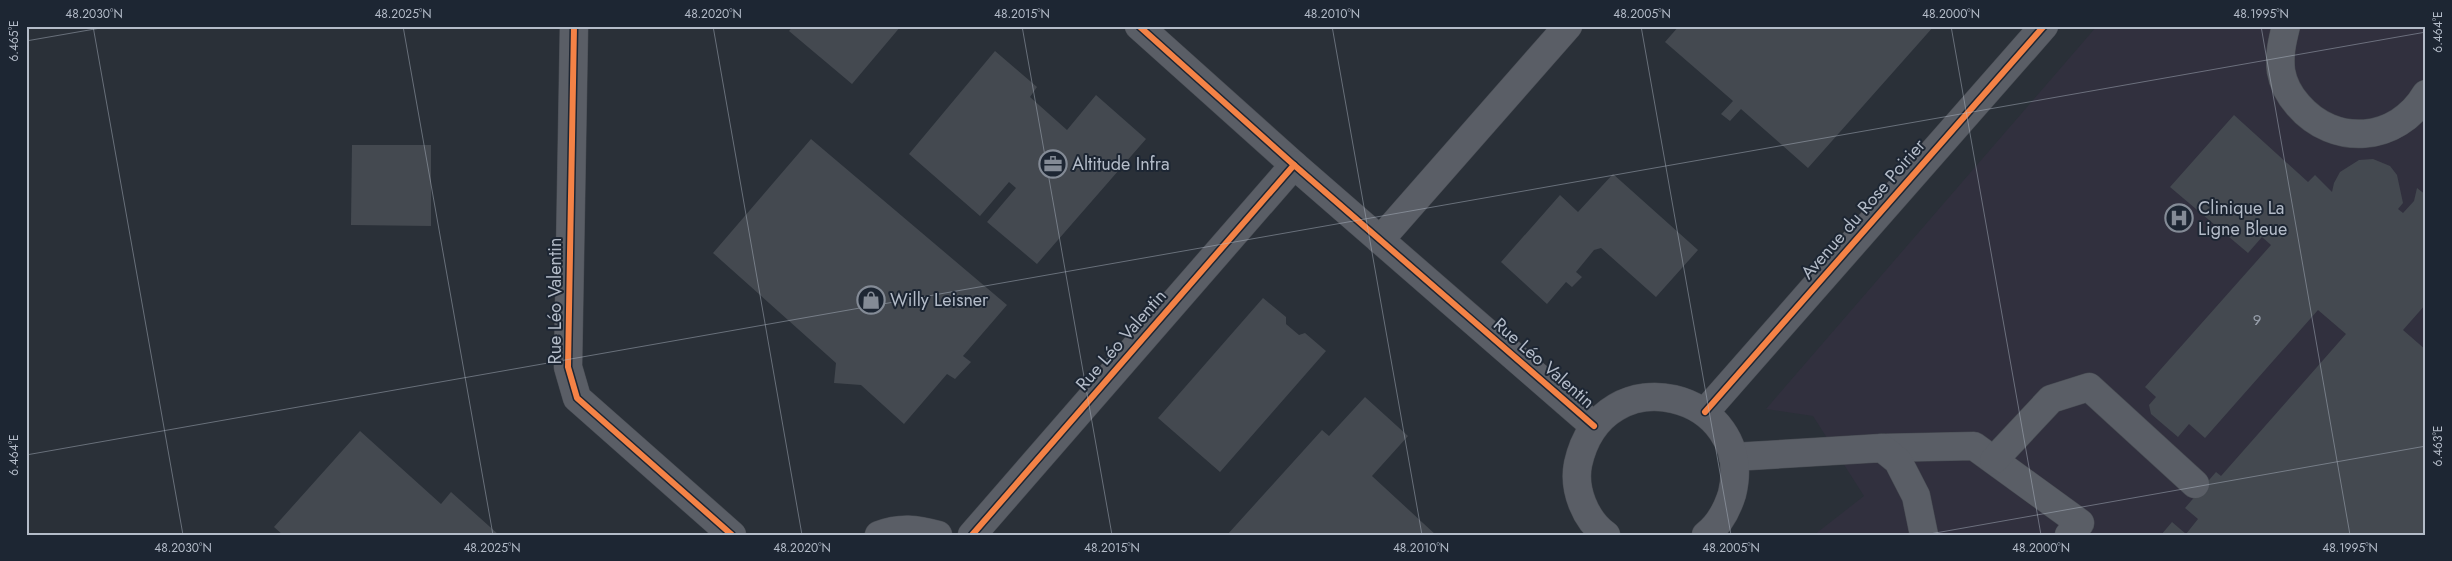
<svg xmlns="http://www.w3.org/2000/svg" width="2452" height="561" font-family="Jost,sans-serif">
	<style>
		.medical { fill: #31303e }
		.building { fill: #444950 }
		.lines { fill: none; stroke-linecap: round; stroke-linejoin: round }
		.minor-casing { stroke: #484c53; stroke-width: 29 }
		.minor { stroke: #5a5e66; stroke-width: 28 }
		.cycleway-casing { stroke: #1d2633; stroke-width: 9 }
		.cycleway { stroke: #f48246; stroke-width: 6 }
		.ticks { fill: none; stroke: #b4bcc9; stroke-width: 1; stroke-opacity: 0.45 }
		.labels { text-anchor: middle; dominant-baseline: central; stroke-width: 4; stroke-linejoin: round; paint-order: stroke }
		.number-label { font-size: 15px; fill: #989fab }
		.poi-label { font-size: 18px; fill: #b4bcc9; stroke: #1d2633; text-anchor: start }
		.street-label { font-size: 18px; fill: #b4bcc9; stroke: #1d2633 }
		.neatline { fill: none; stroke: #b4bcc9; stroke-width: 2 }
		.ticks-label { font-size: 12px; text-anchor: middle; fill: #b4bcc9 }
	</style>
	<rect width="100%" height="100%" fill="#2a3038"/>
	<path class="medical" d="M 2097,26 L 2426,26 L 2426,535 L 1814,535 L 1864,496 L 1813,416 L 1766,409 Z"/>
	<g class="building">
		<path d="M 793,26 L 901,26 L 852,84 L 789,31 Z"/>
		<path d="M 1679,26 L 1934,26 L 1808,168 L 1741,109 L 1730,121 L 1721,114 L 1733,101 L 1665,42 Z"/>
		<path d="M 995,51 L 1037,87 L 1030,97 L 1067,130 L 1096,95 L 1146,139 L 1037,264 L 987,222 L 1016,188 L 1009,182 L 980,216 L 909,154 Z"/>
		<path d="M 2234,115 L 2308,182 L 2315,175 L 2332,192 L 2334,183 L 2340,172 L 2359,160 L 2373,159 L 2390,166 L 2397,175 L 2403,203 L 2398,209 L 2403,213 L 2414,201 L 2417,188 L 2426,195 L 2426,304 L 2403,330 L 2426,350 L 2426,535 L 2161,535 L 2172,522 L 2186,534 L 2198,519 L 2185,508 L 2216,472 L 2221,476 L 2346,334 L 2318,310 L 2205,438 L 2189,424 L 2178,437 L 2151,414 L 2149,405 L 2156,397 L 2145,387 L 2271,245 L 2262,237 L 2248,253 L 2170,187 Z"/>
		<path d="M 811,139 L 1007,305 L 963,356 L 971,362 L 955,379 L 947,374 L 904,424 L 861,385 L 834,383 L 836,363 L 713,253 Z"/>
		<path d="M 352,145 L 431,145 L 431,226 L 351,225 Z"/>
		<path d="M 1613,174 L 1698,250 L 1656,297 L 1601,248 L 1594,250 L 1576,272 L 1582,277 L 1572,287 L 1566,282 L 1547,304 L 1501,262 L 1560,195 L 1578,212 Z"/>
		<path d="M 1263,298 L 1286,317 L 1286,324 L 1299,335 L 1305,333 L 1326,351 L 1220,472 L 1158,418 Z"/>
		<path d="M 1365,397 L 1408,436 L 1372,476 L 1436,535 L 1227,535 L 1322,430 L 1329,436 Z"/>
		<path d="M 360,431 L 441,504 L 451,492 L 499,535 L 283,535 L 274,527 Z"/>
	</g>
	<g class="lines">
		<g class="minor-casing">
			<g id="minor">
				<path d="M 574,26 L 568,367 L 577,398 L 732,535"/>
				<path d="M 1139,26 L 1294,165 L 1594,426"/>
				<path d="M 2286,26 C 2282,42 2279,55 2281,71 C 2283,83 2290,96 2298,105 C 2334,147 2397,143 2426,94"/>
				<path d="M 1380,240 L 1568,26"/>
				<path d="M 1705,412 L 2044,26"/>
				<path d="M 1882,448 L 1974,446 L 2080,523 L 2069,535"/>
				<path d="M 1733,457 L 1882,448 L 1898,461 L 1916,496 L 1924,535"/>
				<path d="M 1994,460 L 2051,399 L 2089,387 L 2195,484"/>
				<path d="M 879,535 C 900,527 917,529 938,535"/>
				<path d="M 972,535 L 1294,165"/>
				<path d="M 1606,535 C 1585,520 1573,489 1578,464 C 1603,352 1757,393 1732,494 C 1727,510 1720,524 1706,535"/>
			</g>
		</g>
		<use href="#minor" class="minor"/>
		<g class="cycleway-casing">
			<g id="cycleway">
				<path d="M 574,26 L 568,367 L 577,398 L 732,535"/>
				<path d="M 1139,26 L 1294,165 L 1594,426"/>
				<path d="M 1705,412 L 2044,26"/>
				<path d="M 972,535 L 1294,165"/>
			</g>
		</g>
		<use href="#cycleway" class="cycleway"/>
	</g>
	<path class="ticks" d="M 93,26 L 183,535M 403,26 L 493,535M 713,26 L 802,535M 1022,26 L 1112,535M 1332,26 L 1422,535M 1641,26 L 1731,535M 1951,26 L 2041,535M 2261,26 L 2350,535M 26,41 L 112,26M 26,455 L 2426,32M 1924,535 L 2426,446"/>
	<defs>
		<g id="office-ring" transform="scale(1.4375)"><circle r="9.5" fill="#1d2633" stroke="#848b96" stroke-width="1.5"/><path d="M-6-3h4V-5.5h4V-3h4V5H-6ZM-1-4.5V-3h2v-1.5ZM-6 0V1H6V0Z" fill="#848b96"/></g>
		<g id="hospital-ring" transform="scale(1.4375)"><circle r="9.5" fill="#1d2633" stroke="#848b96" stroke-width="1.5"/><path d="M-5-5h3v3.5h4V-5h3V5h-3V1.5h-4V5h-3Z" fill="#848b96"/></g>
		<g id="shop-ring" transform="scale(1.4375)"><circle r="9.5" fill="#1d2633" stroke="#848b96" stroke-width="1.5"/><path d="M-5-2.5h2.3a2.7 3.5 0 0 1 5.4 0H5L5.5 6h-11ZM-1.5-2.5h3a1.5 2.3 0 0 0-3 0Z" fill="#848b96"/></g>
	</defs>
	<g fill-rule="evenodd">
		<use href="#office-ring" x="1053" y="164"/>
		<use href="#hospital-ring" x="2179" y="218"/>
		<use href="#shop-ring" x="871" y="300"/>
	</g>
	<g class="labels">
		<g class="number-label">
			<text x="2257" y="320">9</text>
		</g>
		<g class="poi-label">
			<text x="1072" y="164">Altitude Infra</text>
			<text x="2198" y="208">Clinique La<tspan x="2198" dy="21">Ligne Bleue</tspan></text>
			<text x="890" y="300">Willy Leisner</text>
		</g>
		<g class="street-label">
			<text transform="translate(1863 209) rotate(-49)">Avenue du Rose Poirier</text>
			<text transform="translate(555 301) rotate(-90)">Rue Léo Valentin</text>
			<text transform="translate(1121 340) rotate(-49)">Rue Léo Valentin</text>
			<text transform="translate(1544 363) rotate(41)">Rue Léo Valentin</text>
		</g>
	</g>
	<rect width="2452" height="561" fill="none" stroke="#1d2633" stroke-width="55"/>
	<rect x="28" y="28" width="2396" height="506" class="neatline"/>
	<g class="ticks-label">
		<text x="94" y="18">48.2030°N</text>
		<text x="403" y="18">48.2025°N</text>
		<text x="713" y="18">48.2020°N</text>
		<text x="1022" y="18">48.2015°N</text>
		<text x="1332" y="18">48.2010°N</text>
		<text x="1642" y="18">48.2005°N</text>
		<text x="1951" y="18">48.2000°N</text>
		<text x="2261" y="18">48.1995°N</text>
		<text transform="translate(2438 32) rotate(-90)" y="4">6.464°E</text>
		<text transform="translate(14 41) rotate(-90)" y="4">6.465°E</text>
		<text transform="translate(2438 446) rotate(-90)" y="4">6.463°E</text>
		<text transform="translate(14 455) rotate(-90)" y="4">6.464°E</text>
		<text x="183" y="552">48.2030°N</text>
		<text x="492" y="552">48.2025°N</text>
		<text x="802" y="552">48.2020°N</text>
		<text x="1112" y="552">48.2015°N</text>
		<text x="1421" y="552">48.2010°N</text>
		<text x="1731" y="552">48.2005°N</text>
		<text x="2041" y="552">48.2000°N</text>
		<text x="2350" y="552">48.1995°N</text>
	</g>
</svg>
